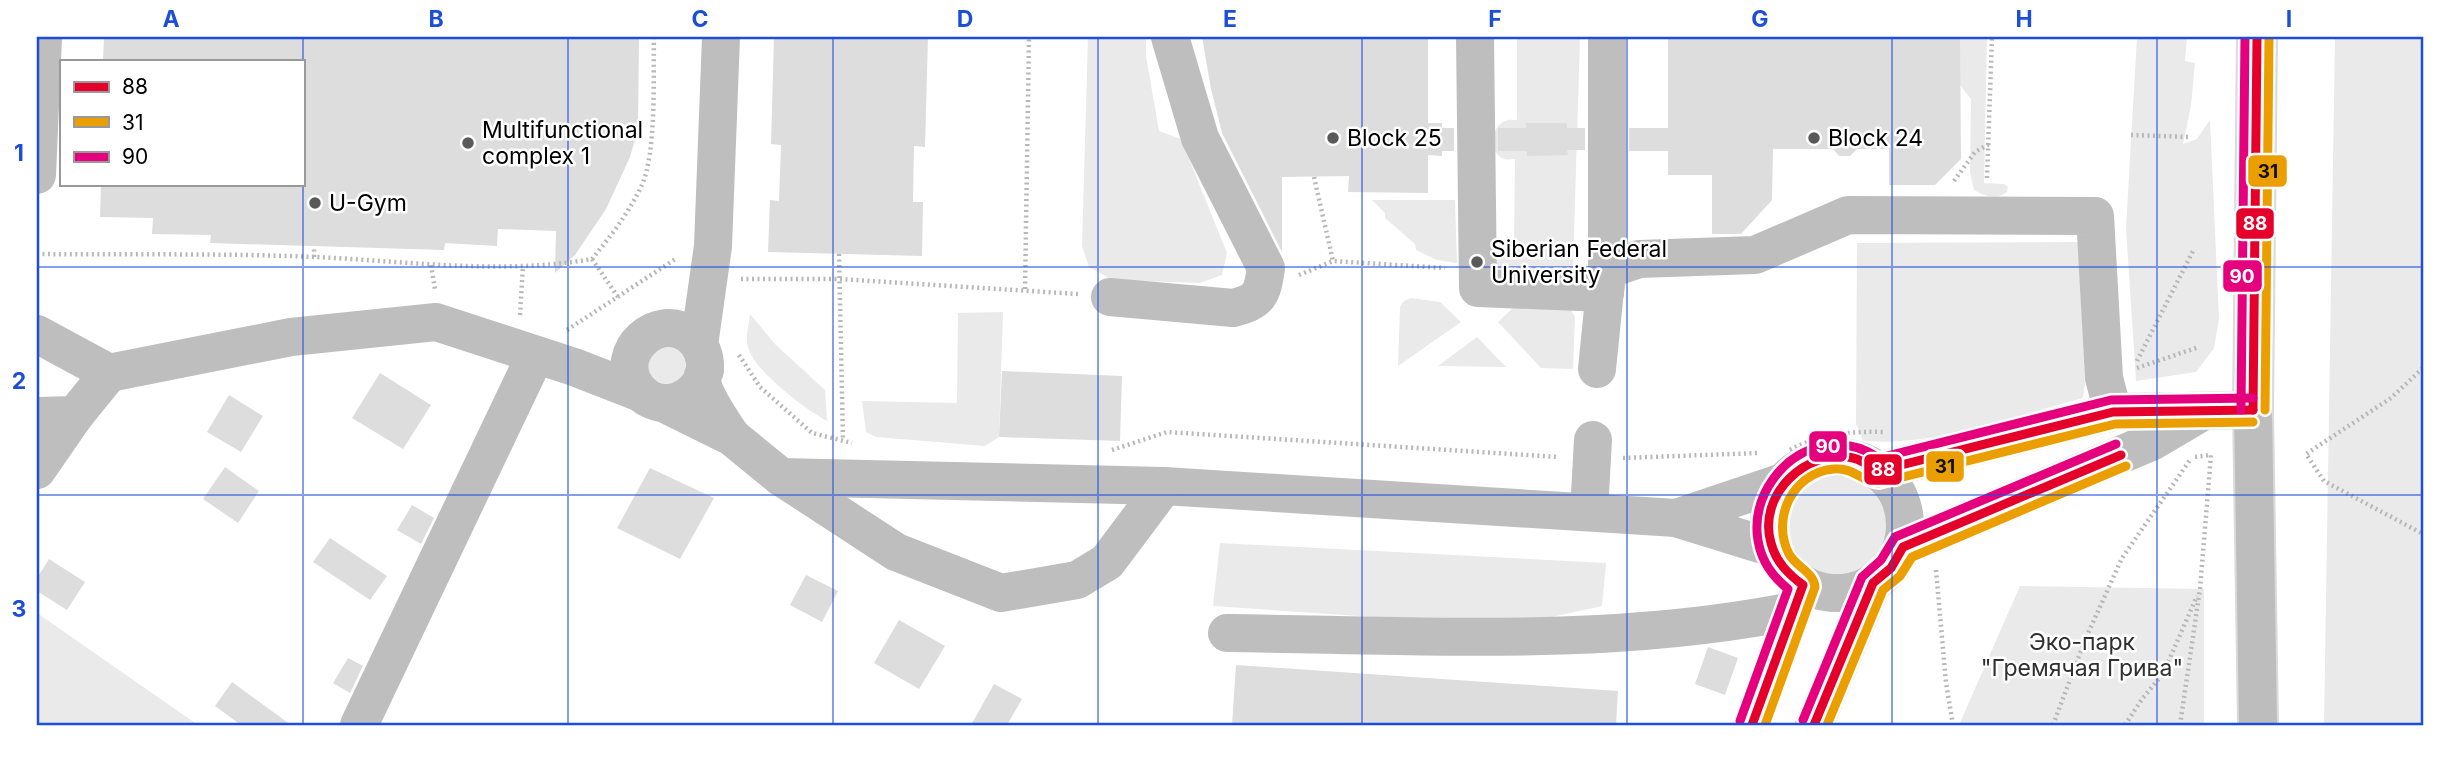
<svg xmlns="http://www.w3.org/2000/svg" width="2460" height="762" font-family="Inter,sans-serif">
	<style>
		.green { fill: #eaeaea }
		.building { fill: #ddd }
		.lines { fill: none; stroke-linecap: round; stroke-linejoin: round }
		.major-casing { stroke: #dbdbdb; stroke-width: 42 }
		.path { stroke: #b8b8b8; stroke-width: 4.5; stroke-dasharray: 2 3.5; stroke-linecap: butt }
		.minor { stroke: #bebebe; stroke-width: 38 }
		.major { stroke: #bdbdbd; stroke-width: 38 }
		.bus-1-casing { stroke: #fff; stroke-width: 14 }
		.bus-2-casing { stroke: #fff; stroke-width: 14 }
		.bus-3-casing { stroke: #fff; stroke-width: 14 }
		.bus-1 { stroke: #e4002b; stroke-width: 9 }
		.bus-2 { stroke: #eb9e00; stroke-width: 9 }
		.bus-3 { stroke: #e5007d; stroke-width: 9 }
		.grid { fill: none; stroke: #1d4ed8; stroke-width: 2; stroke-opacity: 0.55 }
		.poi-dot { fill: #595959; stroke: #fff; stroke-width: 2.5 }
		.labels { text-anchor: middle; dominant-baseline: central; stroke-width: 5; stroke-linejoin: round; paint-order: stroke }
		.poi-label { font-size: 23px; fill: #000; stroke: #fff; text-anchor: start }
		.park-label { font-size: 23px; fill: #303030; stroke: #fff }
		.line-badge { stroke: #fff; stroke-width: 2.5 }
		.badge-label { font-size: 19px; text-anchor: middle; font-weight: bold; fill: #fff }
		.pale-badge-label { font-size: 19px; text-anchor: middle; font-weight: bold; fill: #111 }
		.neatline { fill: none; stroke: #1d4ed8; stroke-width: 2.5 }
		.grid-label { font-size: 23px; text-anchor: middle; font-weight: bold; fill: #1d4ed8 }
	</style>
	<rect width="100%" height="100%" fill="#fff"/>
	<g class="green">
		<path d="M 1088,37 L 1146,37 L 1146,56 L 1159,131 L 1181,139 L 1227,253 L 1222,275 L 1200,283 L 1112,280 L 1089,267 L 1082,246 Z"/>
		<path d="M 1517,37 L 1580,37 L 1573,268 L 1568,275 L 1494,274 L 1495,253 L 1503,246 L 1514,246 L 1515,159 C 1511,159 1507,160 1504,159 C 1488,153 1491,126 1505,121 C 1509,119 1513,120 1517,120 Z"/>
		<path d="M 1960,37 L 1987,37 L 1984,183 L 2004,184 L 2008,187 L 2007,192 C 1997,200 1984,196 1974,190 L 1970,172 L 1971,99 L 1960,85 Z"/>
		<path d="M 2137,37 L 2187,37 L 2185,61 L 2195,63 L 2191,106 L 2183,144 L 2197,139 L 2210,120 L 2219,319 L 2214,348 L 2196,372 L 2136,381 L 2126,228 Z"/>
		<path d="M 2335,37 L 2423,37 L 2423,725 L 2324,725 Z"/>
		<path d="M 1372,200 L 1455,200 L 1457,263 L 1437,260 L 1416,250 L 1415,244 L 1385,218 L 1385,213 Z"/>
		<path d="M 2078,242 L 2085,384 L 2083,398 C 2012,417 1936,447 1863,441 L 1856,424 L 1857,243 Z"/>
		<path d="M 1411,298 L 1440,302 L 1461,322 L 1398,366 L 1400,307 L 1404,301 Z"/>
		<path d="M 1515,306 L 1571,310 L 1575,317 L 1573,369 L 1541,368 L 1498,322 Z"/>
		<path d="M 1003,312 L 999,437 L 985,446 L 876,437 L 866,432 L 862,401 L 957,403 L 958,313 Z"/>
		<path d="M 750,314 L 775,344 L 825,390 L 827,421 C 806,410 753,370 748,347 C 745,337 749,324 750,314 Z"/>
		<path d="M 1477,337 L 1506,367 L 1438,366 Z"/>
		<circle cx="667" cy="365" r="19"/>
		<circle cx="1838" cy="525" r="54"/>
		<path d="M 1220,543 L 1606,563 L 1602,606 L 1533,621 L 1403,619 L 1213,606 Z"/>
		<path d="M 2020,586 L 2204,589 L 2204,725 L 1959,725 Z"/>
		<path d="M 37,613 L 198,725 L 37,725 Z"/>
	</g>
	<g class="building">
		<path d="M 104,37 L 639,37 L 638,129 L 630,157 L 606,209 L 575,255 L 555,273 L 556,231 L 498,229 L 497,246 L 445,243 L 444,250 L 210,243 L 211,235 L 152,234 L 153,218 L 100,217 L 101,184 L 303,184 L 303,61 L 103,61 Z"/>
		<path d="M 774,37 L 928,37 L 925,147 L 914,146 L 913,202 L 923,202 L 922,256 L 768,252 L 770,200 L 779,201 L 781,145 L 771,144 Z"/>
		<path d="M 1202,37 L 1428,37 L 1428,123 L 1442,123 L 1442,128 L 1454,128 L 1454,151 L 1442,151 L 1442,156 L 1428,155 L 1428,193 L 1348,192 L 1349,176 L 1282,177 L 1282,252 L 1222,133 L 1211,89 Z"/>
		<path d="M 1668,37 L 1960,37 L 1961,159 L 1935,185 L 1889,185 L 1889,149 L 1857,149 L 1850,156 L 1839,156 L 1833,149 L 1773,149 L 1772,200 L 1741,234 L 1712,234 L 1712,175 L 1668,175 L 1668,151 L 1629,151 L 1629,128 L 1668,128 Z"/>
		<path d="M 1526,123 L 1567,123 L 1567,128 L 1585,128 L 1585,150 L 1567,150 L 1568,155 L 1527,156 L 1527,151 L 1498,151 L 1498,128 L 1526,128 Z"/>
		<path d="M 1002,371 L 1122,376 L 1120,441 L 999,437 Z"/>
		<path d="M 380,373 L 431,405 L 403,449 L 352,418 Z"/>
		<path d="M 229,395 L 263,416 L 241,452 L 207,432 Z"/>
		<path d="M 225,467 L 259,491 L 238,523 L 203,499 Z"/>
		<path d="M 650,468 L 714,498 L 680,559 L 617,528 Z"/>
		<path d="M 412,505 L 434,518 L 421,544 L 397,530 Z"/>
		<path d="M 330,538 L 387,576 L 370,600 L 313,562 Z"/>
		<path d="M 49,559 L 85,582 L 67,610 L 37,591 L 37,578 Z"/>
		<path d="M 806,575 L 838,591 L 822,622 L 790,605 Z"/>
		<path d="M 899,620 L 945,646 L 919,689 L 874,663 Z"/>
		<path d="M 1708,647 L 1738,658 L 1725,695 L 1695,684 Z"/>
		<path d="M 348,658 L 363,666 L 350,693 L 333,683 Z"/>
		<path d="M 1236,665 L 1618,691 L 1616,725 L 1232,725 Z"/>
		<path d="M 232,682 L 291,725 L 241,725 L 215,706 Z"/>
		<path d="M 994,684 L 1022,699 L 1007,725 L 971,725 Z"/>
	</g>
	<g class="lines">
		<g class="major-casing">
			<path id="major" d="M 2257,37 L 2253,410 L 2258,725"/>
		</g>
		<g class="path">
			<path d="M 2131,135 L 2190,137"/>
			<path d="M 1314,177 L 1333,261"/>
			<path d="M 1987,178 L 1992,37"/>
			<path d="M 1954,181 L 1975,152 L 1989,144"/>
			<path d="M 37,254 C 129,255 223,253 315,257 C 407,261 501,275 592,259 C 610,237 628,214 641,187 C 657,154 653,76 654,37"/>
			<path d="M 839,254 L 843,440"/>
			<path d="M 314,257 L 314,246"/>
			<path d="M 592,259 L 618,297"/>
			<path d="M 431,265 L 435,289"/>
			<path d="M 1299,275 L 1333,261 L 1445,268"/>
			<path d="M 741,279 L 839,279 L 1078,294"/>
			<path d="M 1025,289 L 1029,37"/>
			<path d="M 520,315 L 523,266"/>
			<path d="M 567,330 L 677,258"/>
			<path d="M 739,355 L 760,387 L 812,433 L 852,443"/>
			<path d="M 2137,361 L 2193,251"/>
			<path d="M 2137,368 L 2199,347"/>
			<path d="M 2423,368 L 2391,398 L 2306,454 L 2324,481 L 2423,534"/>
			<path d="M 1112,450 L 1167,432 L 1558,457"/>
			<path d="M 1790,450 C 1820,434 1850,431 1883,432"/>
			<path d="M 1623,458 L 1758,453"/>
			<path d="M 1936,570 L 1946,683 L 1953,725"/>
			<path d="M 2053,725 L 2085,640 L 2122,558 L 2190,460"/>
			<path d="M 2125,725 L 2142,699 L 2163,674 L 2197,596"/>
			<path d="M 2180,725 L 2200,589 L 2211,455 L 2194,457"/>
		</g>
		<g class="minor">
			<path d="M 1475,37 L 1478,288 L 1605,293 L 1607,270 L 1639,259 L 1755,255 L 1848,215 L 2095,216 L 2104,378 L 2113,412"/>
			<path d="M 37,175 L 43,37"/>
			<path d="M 1110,297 L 1233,308 C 1260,301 1262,295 1266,268 L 1200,138 L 1170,37"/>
			<path d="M 37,334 L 109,373 L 291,337 L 436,322 L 574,367 L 641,393"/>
			<path d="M 699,345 L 713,246 L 721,37"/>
			<path d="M 1597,369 L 1607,270 L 1607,37"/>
			<path d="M 702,381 C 687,405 655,413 636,387 C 612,352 659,310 691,336 C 701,344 706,357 705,370 C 704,373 702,377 702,380 C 703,395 724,425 732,437"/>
			<path d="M 663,403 L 732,437 L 781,477 L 1164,486 L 1676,518"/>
			<path d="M 37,416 L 75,415 L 109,373"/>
			<circle cx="1837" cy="525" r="68"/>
			<path d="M 37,470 L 75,415"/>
			<path d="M 1877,471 L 2113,412 L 2253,410"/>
			<path d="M 781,477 L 896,552 L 1001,593 L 1077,580 L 1107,562 L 1164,486"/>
			<path d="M 1589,512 L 1593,440"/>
			<path d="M 1903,547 L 2151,442 L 2202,412"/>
			<path d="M 1773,548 L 1676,518 L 1783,482"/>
			<path d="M 1227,633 C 1415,635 1607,648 1792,611"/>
			<path d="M 359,725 L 535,356"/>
			<path d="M 1752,725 L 1799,593"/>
			<path d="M 1814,725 L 1873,583"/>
		</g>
		<use href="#major" class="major"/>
		<g class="bus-1-casing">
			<g id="bus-1">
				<path d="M 2253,410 L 2257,37"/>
				<path d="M 1752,725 L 1803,585 C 1788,574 1776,562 1771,543 C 1757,495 1806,448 1853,458 C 1862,460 1870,466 1877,471 L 2113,412 L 2253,410"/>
				<path d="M 1814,725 L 1873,583 L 1891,568 L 1903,547 L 2121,455"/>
			</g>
		</g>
		<g class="bus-2-casing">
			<g id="bus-2">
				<path d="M 2265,410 L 2269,37"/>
				<path d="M 1765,725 L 1815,587 C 1814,572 1796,567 1789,554 C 1771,519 1792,473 1833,469 C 1854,467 1862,482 1879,483 L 2115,424 L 2253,422"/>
				<path d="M 1827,725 L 1883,590 L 1900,576 L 1912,557 L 2126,466"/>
			</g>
		</g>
		<g class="bus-3-casing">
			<g id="bus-3">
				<path d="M 2241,410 L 2245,37"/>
				<path d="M 1803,720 L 1862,577 L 1881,560 L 1895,537 L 2116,444"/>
				<path d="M 1740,721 L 1788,589 C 1709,526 1796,404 1879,458 L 2111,400 L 2253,398"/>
			</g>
		</g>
		<use href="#bus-1" class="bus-1"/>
		<use href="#bus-2" class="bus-2"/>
		<use href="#bus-3" class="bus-3"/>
	</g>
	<path class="grid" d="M 303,37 L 303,725M 568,37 L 568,725M 833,37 L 833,725M 1098,37 L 1098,725M 1362,37 L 1362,725M 1627,37 L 1627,725M 1892,37 L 1892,725M 2157,37 L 2157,725M 37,267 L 2423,267M 37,495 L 2423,495"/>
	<g class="poi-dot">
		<circle cx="1333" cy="138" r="7"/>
		<circle cx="1814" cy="138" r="7"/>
		<circle cx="468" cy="143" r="7"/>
		<circle cx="315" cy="203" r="7"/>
		<circle cx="1477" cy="262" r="7"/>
	</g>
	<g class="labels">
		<g class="poi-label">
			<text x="482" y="130">Multifunctional<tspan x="482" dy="26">complex 1</tspan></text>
			<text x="1347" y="138">Block 25</text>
			<text x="1828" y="138">Block 24</text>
			<text x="329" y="203">U-Gym</text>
			<text x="1491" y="249">Siberian Federal<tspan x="1491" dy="26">University</tspan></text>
		</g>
		<g class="park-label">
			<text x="2082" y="642">Эко-парк<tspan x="2082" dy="26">"Гремячая Грива"</tspan></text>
		</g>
	</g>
	<g class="line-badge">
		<rect x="2247" y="154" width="41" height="34" rx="7" fill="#eb9e00"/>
		<rect x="2235" y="207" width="40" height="33" rx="7" fill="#e4002b"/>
		<rect x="2222" y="259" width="41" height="34" rx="7" fill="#e5007d"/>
		<rect x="1808" y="430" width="40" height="33" rx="7" fill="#e5007d"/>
		<rect x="1925" y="450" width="40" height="33" rx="7" fill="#eb9e00"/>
		<rect x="1863" y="453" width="40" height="33" rx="7" fill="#e4002b"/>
	</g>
	<g class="badge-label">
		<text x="2255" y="230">88</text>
		<text x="2242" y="283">90</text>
		<text x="1828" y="453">90</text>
		<text x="1883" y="476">88</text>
	</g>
	<g class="pale-badge-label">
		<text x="2268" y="178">31</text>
		<text x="1945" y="473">31</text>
	</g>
	<rect width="2460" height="762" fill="none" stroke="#ffffff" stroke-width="77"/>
	<rect x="60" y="60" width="245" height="126" fill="#ffffff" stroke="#999999" stroke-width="2"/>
	<rect x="74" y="82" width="35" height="10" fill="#e4002b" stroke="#999999" stroke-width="2"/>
	<text x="122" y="94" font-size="21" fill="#000000">88</text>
	<rect x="74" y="117" width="35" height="10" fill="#eb9e00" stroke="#999999" stroke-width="2"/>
	<text x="122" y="130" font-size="21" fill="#000000">31</text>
	<rect x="74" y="152" width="35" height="10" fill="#e5007d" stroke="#999999" stroke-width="2"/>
	<text x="122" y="164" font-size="21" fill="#000000">90</text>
	<rect x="38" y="38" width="2384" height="686" class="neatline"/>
	<g class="grid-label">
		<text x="171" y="27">A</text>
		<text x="436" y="27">B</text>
		<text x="700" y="27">C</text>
		<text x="965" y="27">D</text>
		<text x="1230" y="27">E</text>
		<text x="1495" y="27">F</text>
		<text x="1760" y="27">G</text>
		<text x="2024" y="27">H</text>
		<text x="2289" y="27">I</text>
		<text x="19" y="161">1</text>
		<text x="19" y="389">2</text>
		<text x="19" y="617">3</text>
	</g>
</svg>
